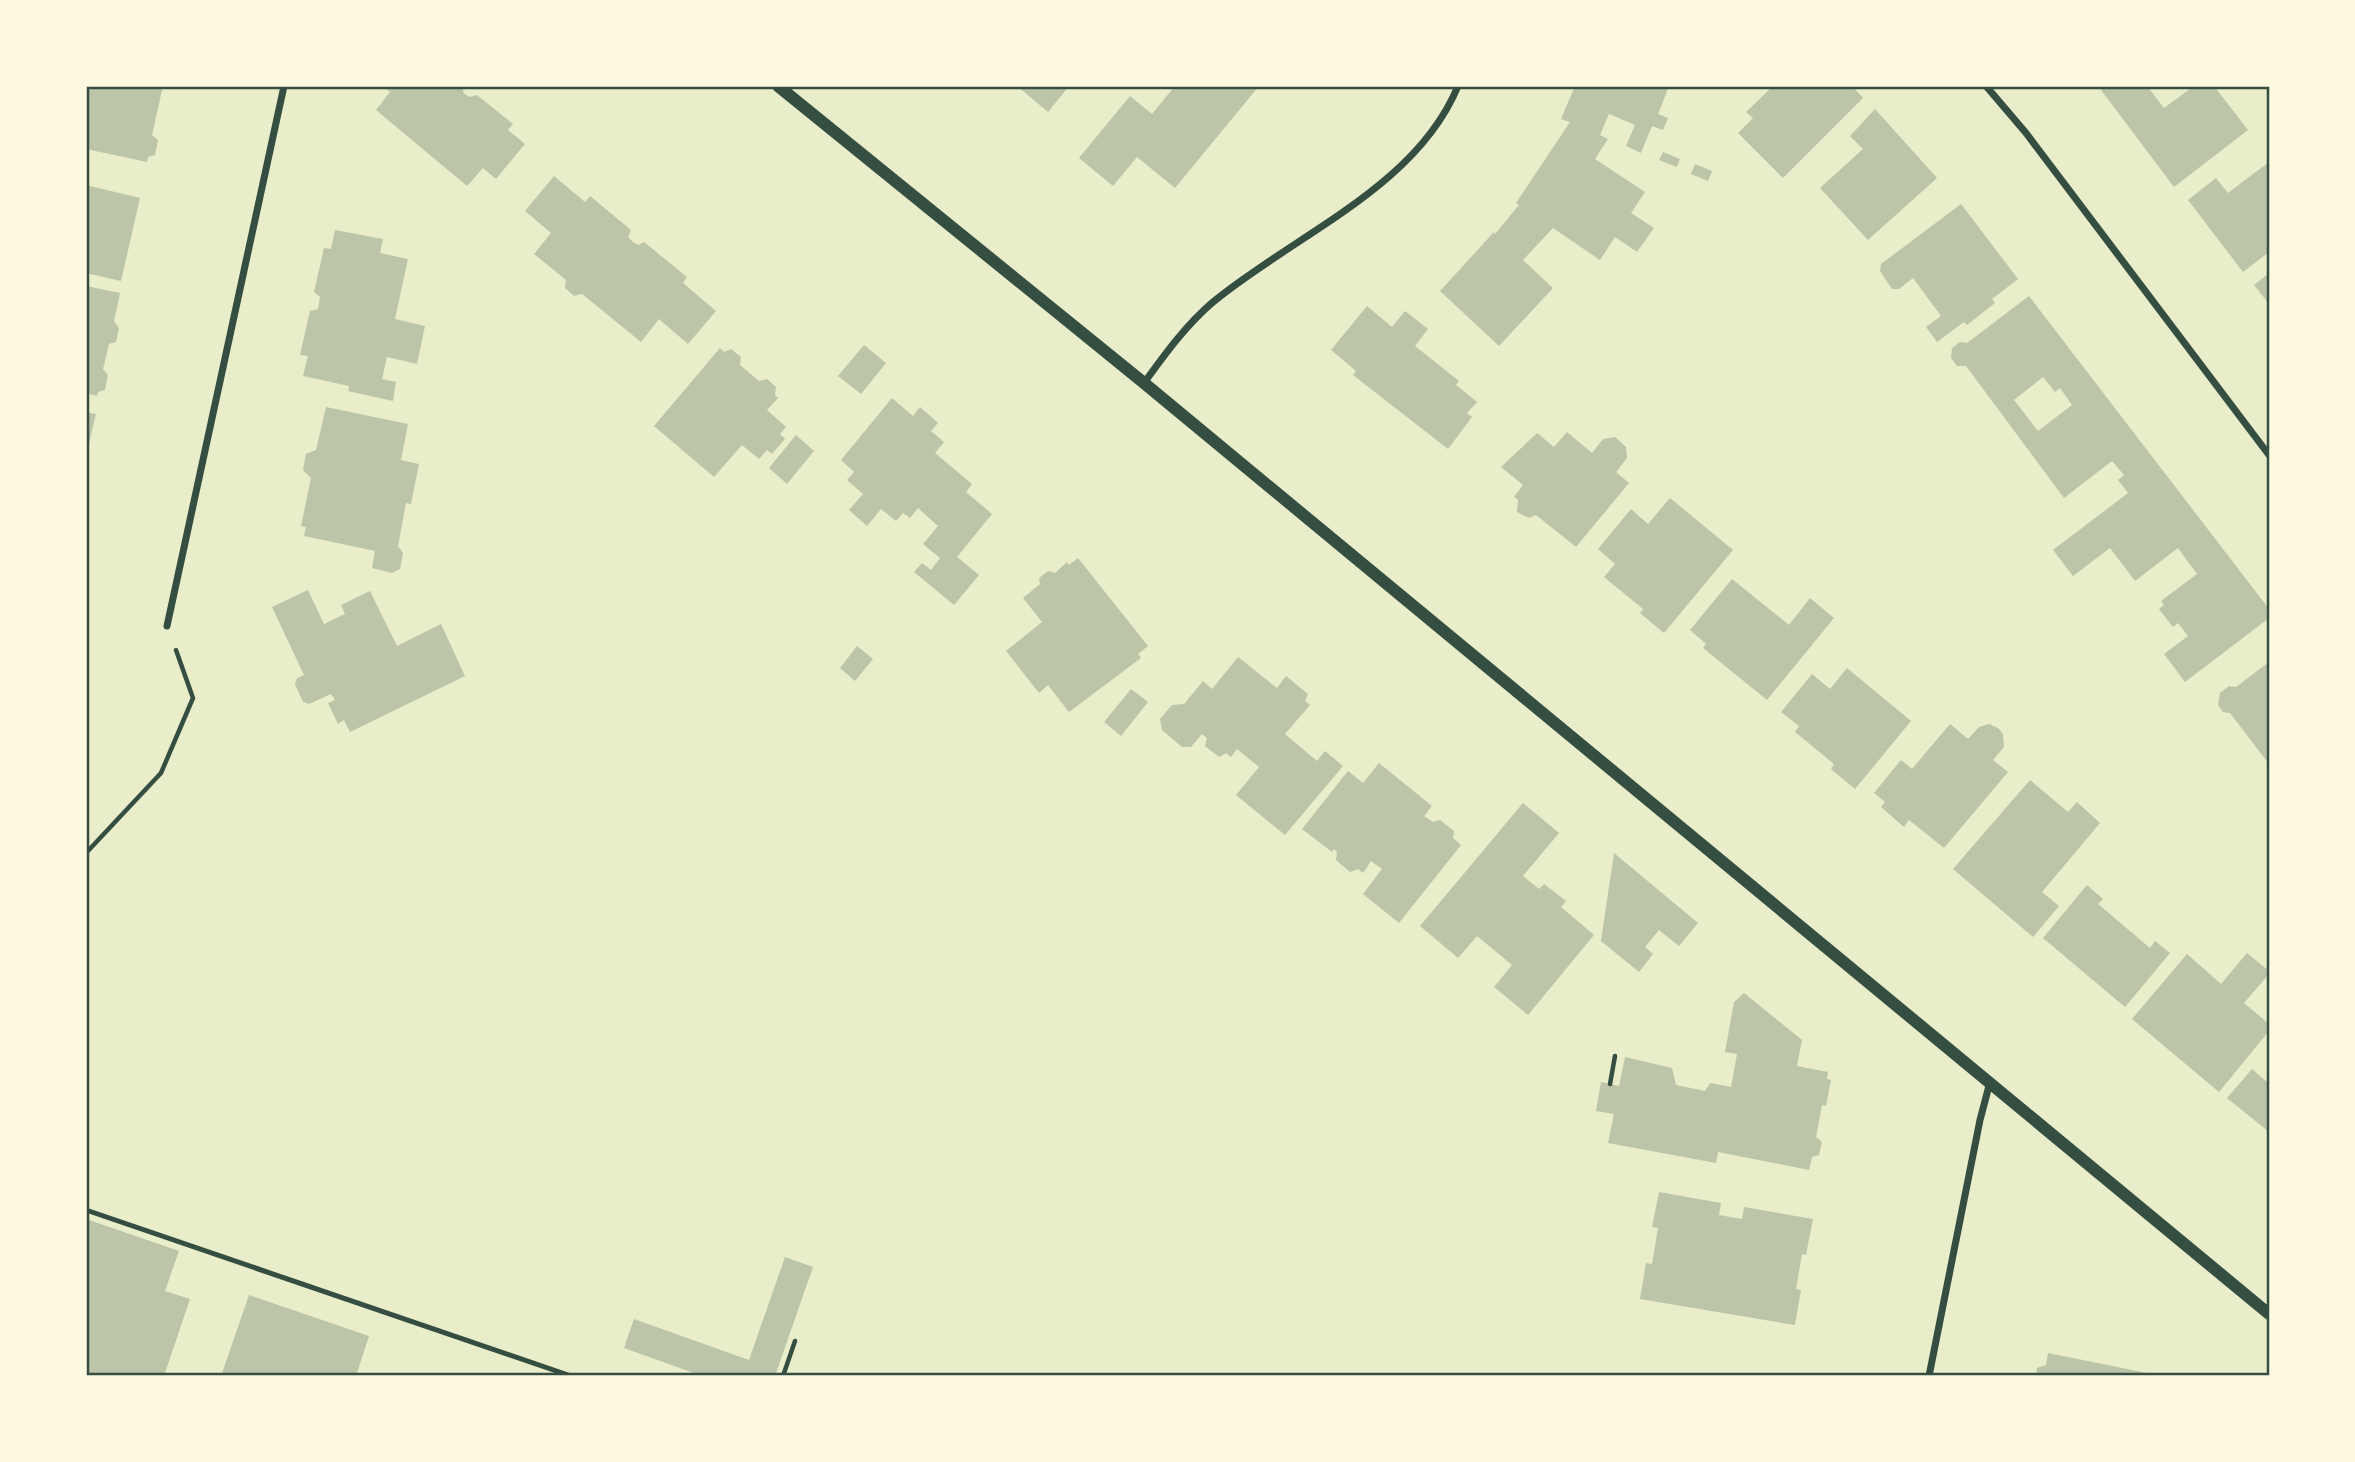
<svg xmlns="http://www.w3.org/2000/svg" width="2355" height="1462" font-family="Rubik,sans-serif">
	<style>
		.building { fill: #bcc5a7; fill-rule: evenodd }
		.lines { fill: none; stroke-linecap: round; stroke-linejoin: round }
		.path { stroke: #344e41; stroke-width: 4.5 }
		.service { stroke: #344e41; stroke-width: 5 }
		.minor { stroke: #344e41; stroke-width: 7 }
		.tertiary { stroke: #344e41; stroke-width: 12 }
		.neatline { fill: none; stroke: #344e41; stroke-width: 2.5 }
	</style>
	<rect width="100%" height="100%" fill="#e9edc9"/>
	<g class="building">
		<path d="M 86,86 L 163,86 L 152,135 L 158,140 L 155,155 L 148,157 L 147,162 L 86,149 Z"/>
		<path d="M 383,86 L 464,86 L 463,92 L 466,95 L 470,97 L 477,95 L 513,124 L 508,130 L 525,144 L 496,179 L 483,168 L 467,186 L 376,110 L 390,92 Z"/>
		<path d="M 1017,86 L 1069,86 L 1048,112 Z"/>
		<path d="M 1175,86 L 1259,86 L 1175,188 L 1137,157 L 1113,186 L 1079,158 L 1130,96 L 1152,114 Z"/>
		<path d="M 1575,86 L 1669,86 L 1658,114 L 1668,118 L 1663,130 L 1652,126 L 1641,153 L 1626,146 L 1635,125 L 1609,114 L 1600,135 L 1608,139 L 1595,159 L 1645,192 L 1631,213 L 1654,228 L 1637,252 L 1615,237 L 1600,260 L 1553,228 L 1523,260 L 1553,288 L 1499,346 L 1440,291 L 1494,232 L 1495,234 L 1519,205 L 1516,203 L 1570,122 L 1561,119 Z"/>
		<path d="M 1773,86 L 1852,86 L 1863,98 L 1783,178 L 1738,133 L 1753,118 L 1746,112 Z"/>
		<path d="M 2098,86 L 2147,86 L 2164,108 L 2194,86 L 2214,86 L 2248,130 L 2174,187 Z"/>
		<path d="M 1875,109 L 1937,178 L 1868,240 L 1820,188 L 1863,149 L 1850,136 Z"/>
		<path d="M 1663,152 L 1680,159 L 1677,167 L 1659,160 Z"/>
		<path d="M 2269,162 L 2269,252 L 2243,272 L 2188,200 L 2216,178 L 2228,193 Z"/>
		<path d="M 1695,164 L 1712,171 L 1708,181 L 1691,174 Z"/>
		<path d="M 554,176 L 585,202 L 590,196 L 631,230 L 628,237 L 633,242 L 638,245 L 644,242 L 687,277 L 683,283 L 716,311 L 688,344 L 659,319 L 641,342 L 582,294 L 574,296 L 565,288 L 566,280 L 534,254 L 551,233 L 525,211 Z"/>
		<path d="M 86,185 L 140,198 L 121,281 L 86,273 Z"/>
		<path d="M 1961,204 L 2018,279 L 1992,299 L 1995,303 L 1967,325 L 1964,322 L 1937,342 L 1926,327 L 1941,316 L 1913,278 L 1899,289 L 1892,289 L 1880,271 L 1881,264 Z"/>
		<path d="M 335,230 L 383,239 L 380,253 L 408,259 L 395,319 L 425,326 L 417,364 L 387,357 L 382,379 L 396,382 L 393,401 L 348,391 L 349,386 L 303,376 L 308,356 L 300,355 L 307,324 L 310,311 L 318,309 L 320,297 L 314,292 L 324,248 L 331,249 Z"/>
		<path d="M 2269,273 L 2269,304 L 2254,285 Z"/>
		<path d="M 86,286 L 120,293 L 114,321 L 119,328 L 116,342 L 109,344 L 103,369 L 108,375 L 105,390 L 98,392 L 97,396 L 86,393 Z"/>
		<path d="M 2029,296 L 2269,609 L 2269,618 L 2185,682 L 2164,654 L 2188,636 L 2178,623 L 2173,627 L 2159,609 L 2164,605 L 2161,601 L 2197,574 L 2178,548 L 2135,581 L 2110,548 L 2073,576 L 2053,550 L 2128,493 L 2118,480 L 2124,475 L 2112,461 L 2064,498 L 1966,366 L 1957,366 L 1951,358 L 1952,348 L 1960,342 L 1967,343 ZM 2043,377 L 2055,392 L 2060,388 L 2072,405 L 2038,431 L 2014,400 Z"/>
		<path d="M 1367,306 L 1392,327 L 1405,311 L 1428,329 L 1415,346 L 1459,381 L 1456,385 L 1477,402 L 1467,413 L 1472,417 L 1448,449 L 1353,375 L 1356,371 L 1331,350 Z"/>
		<path d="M 864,345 L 886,363 L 861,394 L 838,376 Z"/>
		<path d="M 720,348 L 724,352 L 731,349 L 741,357 L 740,365 L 759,381 L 767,379 L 776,387 L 775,395 L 778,398 L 767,410 L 786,427 L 780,434 L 785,439 L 772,454 L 767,450 L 759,459 L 742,445 L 714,477 L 654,426 Z"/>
		<path d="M 892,398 L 913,416 L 920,407 L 938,423 L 931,431 L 944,442 L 935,453 L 972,484 L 966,492 L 992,514 L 957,557 L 979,575 L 954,605 L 914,572 L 922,563 L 931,570 L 940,558 L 923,544 L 938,526 L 918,508 L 910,518 L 903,513 L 896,521 L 881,509 L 867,526 L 849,510 L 863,494 L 847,480 L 854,472 L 841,460 Z"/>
		<path d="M 326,407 L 408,424 L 401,460 L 419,464 L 411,504 L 406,503 L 398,546 L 403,553 L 400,569 L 392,573 L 372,568 L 375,551 L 304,536 L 306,527 L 301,526 L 311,478 L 303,470 L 306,454 L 316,450 Z"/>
		<path d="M 86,412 L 96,414 L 87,452 L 86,452 Z"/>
		<path d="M 1567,432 L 1592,453 L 1603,439 L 1615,437 L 1626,447 L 1627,458 L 1616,472 L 1629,483 L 1576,547 L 1536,515 L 1529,518 L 1517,512 L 1518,500 L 1514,497 L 1523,485 L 1501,467 L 1537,433 L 1554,447 Z"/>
		<path d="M 796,435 L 814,451 L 787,484 L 769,468 Z"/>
		<path d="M 1670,498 L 1733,550 L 1664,633 L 1640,613 L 1643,609 L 1604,577 L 1615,564 L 1598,549 L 1631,509 L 1648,524 Z"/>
		<path d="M 1078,558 L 1148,646 L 1138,654 L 1141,658 L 1069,712 L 1048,685 L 1039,693 L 1006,651 L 1042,622 L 1023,598 L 1040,584 L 1039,578 L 1048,571 L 1055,573 L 1067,562 L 1069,565 Z"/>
		<path d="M 1732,579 L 1789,625 L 1810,598 L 1834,618 L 1767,700 L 1703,648 L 1706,644 L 1690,630 Z"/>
		<path d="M 308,590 L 324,624 L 345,614 L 341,605 L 370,591 L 397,646 L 441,624 L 465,676 L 350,732 L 344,720 L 338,724 L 328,703 L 335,700 L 331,694 L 309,704 L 303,702 L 295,684 L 297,678 L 304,675 L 272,607 Z"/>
		<path d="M 857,646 L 873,659 L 855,681 L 840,668 Z"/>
		<path d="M 1238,657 L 1277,688 L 1286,676 L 1308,694 L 1305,701 L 1310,705 L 1285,734 L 1317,761 L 1325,751 L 1343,766 L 1285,835 L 1236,795 L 1259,767 L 1237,749 L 1231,757 L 1226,753 L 1219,757 L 1205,746 L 1207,738 L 1202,734 L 1191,747 L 1182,747 L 1162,730 L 1160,719 L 1172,705 L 1184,704 L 1203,681 L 1212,689 Z"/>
		<path d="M 2269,662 L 2269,764 L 2230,713 L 2223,712 L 2218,705 L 2220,693 L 2229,686 L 2236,687 Z"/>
		<path d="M 1847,668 L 1911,721 L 1855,789 L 1831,769 L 1834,764 L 1795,732 L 1799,726 L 1781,712 L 1812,674 L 1830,689 Z"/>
		<path d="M 1131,689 L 1148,702 L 1121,736 L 1104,722 Z"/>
		<path d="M 1950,724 L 1968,739 L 1979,727 L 1989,724 L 1998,728 L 2003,734 L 2004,747 L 1993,760 L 2008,772 L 1944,848 L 1909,820 L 1904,827 L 1881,807 L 1885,802 L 1874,793 L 1901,760 L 1912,769 Z"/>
		<path d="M 1379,763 L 1432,806 L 1424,816 L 1433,822 L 1440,820 L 1454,831 L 1453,838 L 1461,845 L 1399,923 L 1363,894 L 1382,869 L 1371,861 L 1363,873 L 1358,869 L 1350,872 L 1336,860 L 1337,852 L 1334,849 L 1332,852 L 1302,829 L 1348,771 L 1363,783 Z"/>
		<path d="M 2030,780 L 2068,812 L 2077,802 L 2100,823 L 2042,892 L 2059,906 L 2033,937 L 1953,869 Z"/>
		<path d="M 1523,803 L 1559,833 L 1523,876 L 1539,889 L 1544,884 L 1566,901 L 1561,907 L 1594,935 L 1528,1015 L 1494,987 L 1512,965 L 1477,936 L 1458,958 L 1420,926 Z"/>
		<path d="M 1614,853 L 1698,923 L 1679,946 L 1659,930 L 1645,947 L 1653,954 L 1639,972 L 1601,941 Z"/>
		<path d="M 2087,885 L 2103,899 L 2098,904 L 2150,948 L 2155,941 L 2170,953 L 2125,1007 L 2043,938 Z"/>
		<path d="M 2247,953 L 2269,971 L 2269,974 L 2244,1003 L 2269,1024 L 2269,1031 L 2219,1092 L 2132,1019 L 2187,954 L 2221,984 Z"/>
		<path d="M 1744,993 L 1802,1040 L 1797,1066 L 1828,1072 L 1827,1079 L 1831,1080 L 1826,1106 L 1822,1105 L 1816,1137 L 1822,1142 L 1819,1155 L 1812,1157 L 1809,1170 L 1718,1152 L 1716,1163 L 1608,1143 L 1614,1114 L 1596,1111 L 1601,1082 L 1619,1086 L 1625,1057 L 1672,1068 L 1676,1085 L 1705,1091 L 1710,1083 L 1731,1087 L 1737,1054 L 1725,1052 L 1734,1002 Z"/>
		<path d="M 2252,1069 L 2267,1082 L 2269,1079 L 2269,1132 L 2227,1098 Z"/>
		<path d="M 1659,1192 L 1721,1203 L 1719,1215 L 1742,1219 L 1744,1207 L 1813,1219 L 1806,1255 L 1802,1254 L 1796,1289 L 1801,1290 L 1795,1325 L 1640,1299 L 1646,1263 L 1652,1264 L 1658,1228 L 1652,1227 Z"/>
		<path d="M 86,1219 L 179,1251 L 165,1291 L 190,1299 L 164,1376 L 86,1376 Z"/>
		<path d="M 785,1257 L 813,1267 L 775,1376 L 702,1376 L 624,1348 L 634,1319 L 749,1360 Z"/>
		<path d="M 249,1295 L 369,1336 L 356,1376 L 221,1376 Z"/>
		<path d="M 2048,1353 L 2147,1373 L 2146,1376 L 2036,1376 L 2037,1368 L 2046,1365 Z"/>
	</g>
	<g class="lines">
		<g class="path">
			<path d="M 86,853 L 161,773 L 193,698 L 176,650"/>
			<path d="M 1610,1084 L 1615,1056"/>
			<path d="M 783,1376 L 795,1341"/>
		</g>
		<path class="service" d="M 86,1210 L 571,1376"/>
		<g class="minor">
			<path d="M 1986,86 L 2026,133 L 2269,455"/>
			<path d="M 1144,383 C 1165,354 1186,325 1213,302 C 1294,235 1416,188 1458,86"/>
			<path d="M 167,626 L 284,86"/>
			<path d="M 1929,1376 L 1980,1120 L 1990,1082"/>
		</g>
		<path class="tertiary" d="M 778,86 L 1144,383 L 2269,1314"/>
	</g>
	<rect width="2355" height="1462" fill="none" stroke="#fefae0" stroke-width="175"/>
	<rect x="88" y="88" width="2180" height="1286" class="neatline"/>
</svg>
